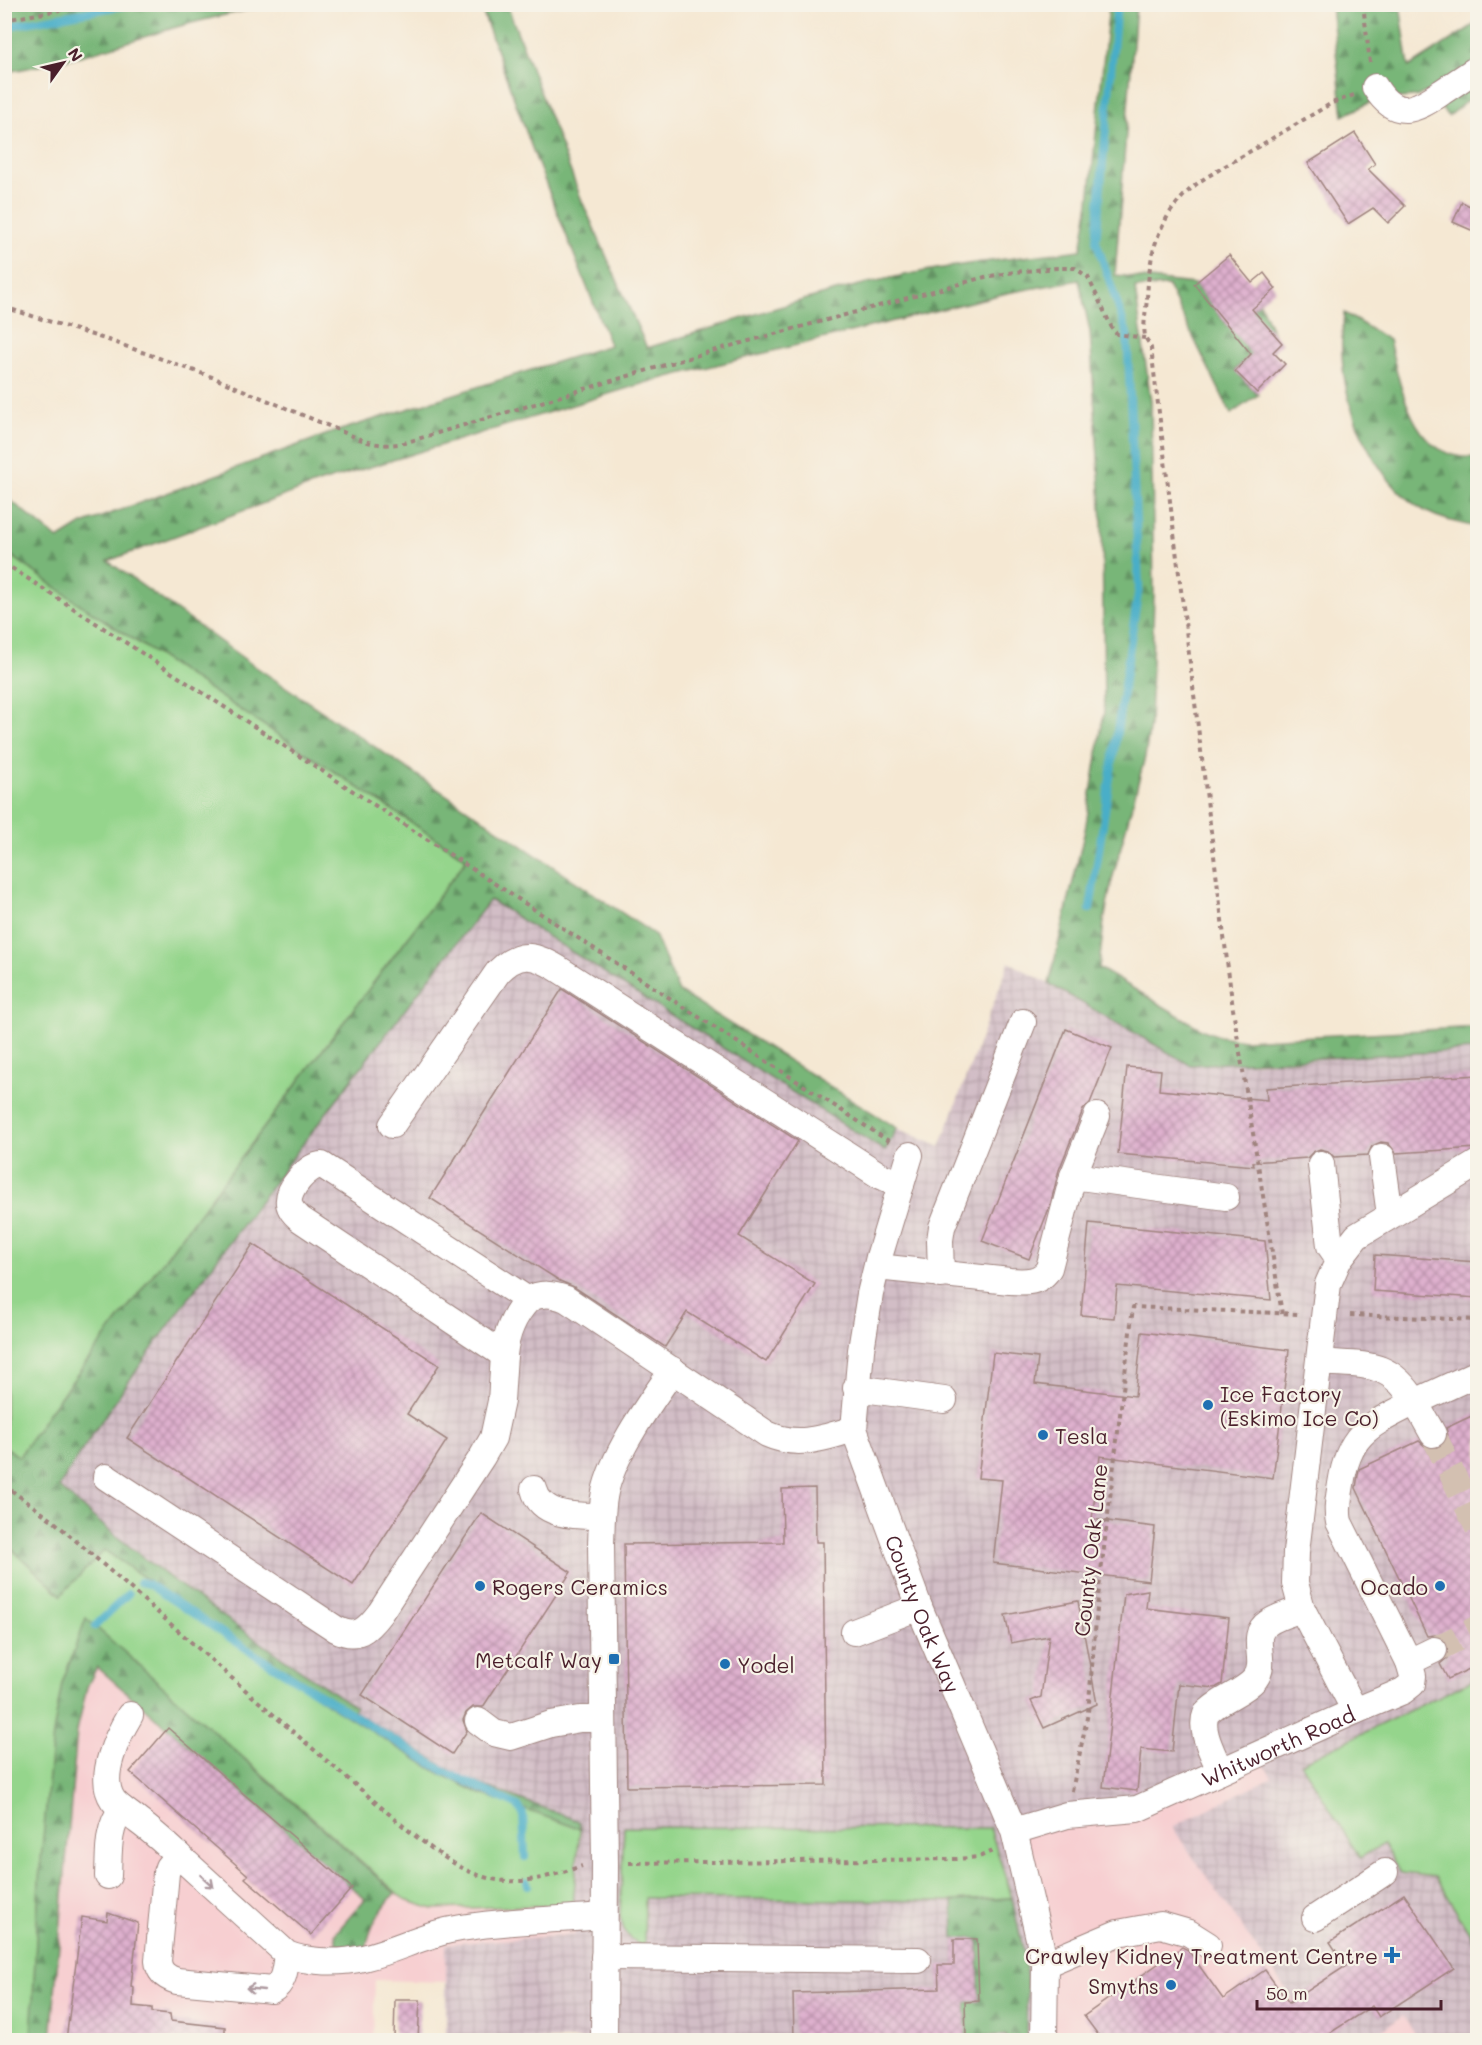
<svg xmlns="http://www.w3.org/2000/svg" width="1482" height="2045" font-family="Mali,sans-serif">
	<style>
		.built { fill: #f7cfd1 }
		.industrial { fill: url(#industrial-grid) }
		.green { fill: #95d58c; stroke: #707a5c; stroke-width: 1.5 }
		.forest { fill: url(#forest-firs); stroke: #616a52; stroke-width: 1.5 }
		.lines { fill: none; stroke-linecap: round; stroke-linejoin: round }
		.stream { stroke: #49aec8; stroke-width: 8 }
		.building { fill: url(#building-cross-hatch) }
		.minor-tunnel { stroke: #d3c0b1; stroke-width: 26; stroke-dasharray: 26 13; stroke-linecap: butt }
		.minor-casing { stroke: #a0847f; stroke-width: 28 }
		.path { stroke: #a0847f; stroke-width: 4; stroke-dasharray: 4.5 4.5; stroke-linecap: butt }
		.minor { stroke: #fff; stroke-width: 26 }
		.oneway { stroke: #ae9aa0 }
		.poi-dot { fill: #1f6fb2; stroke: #f7f3e8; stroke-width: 2 }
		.labels { text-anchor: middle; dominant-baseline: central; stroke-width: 4.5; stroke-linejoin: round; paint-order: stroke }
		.poi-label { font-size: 21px; fill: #4a1f2b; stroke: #f7f3e8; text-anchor: start }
		.street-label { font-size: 21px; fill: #4a1f2b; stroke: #f7f3e8 }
	</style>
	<defs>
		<pattern id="industrial-grid" width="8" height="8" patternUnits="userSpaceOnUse" patternTransform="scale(1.5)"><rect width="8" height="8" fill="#d2bdc6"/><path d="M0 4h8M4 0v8" fill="none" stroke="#b6a2aa"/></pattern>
		<pattern id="forest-firs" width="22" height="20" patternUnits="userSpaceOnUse" patternTransform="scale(1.5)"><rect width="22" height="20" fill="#78b678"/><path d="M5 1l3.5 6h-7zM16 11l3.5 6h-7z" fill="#649363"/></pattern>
		<pattern id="building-cross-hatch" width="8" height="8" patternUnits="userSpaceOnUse" patternTransform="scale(1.5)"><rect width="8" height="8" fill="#deb0ce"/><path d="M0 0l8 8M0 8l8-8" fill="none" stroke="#b68fa7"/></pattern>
	</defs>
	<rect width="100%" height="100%" fill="#f7f3e8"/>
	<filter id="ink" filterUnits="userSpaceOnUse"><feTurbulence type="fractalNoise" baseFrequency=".0167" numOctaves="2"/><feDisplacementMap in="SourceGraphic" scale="12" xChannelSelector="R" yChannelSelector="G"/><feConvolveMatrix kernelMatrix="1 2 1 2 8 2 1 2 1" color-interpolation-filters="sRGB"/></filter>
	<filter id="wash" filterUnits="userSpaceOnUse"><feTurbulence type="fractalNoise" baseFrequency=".008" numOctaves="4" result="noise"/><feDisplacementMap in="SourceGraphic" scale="24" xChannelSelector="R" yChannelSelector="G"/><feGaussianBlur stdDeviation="1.35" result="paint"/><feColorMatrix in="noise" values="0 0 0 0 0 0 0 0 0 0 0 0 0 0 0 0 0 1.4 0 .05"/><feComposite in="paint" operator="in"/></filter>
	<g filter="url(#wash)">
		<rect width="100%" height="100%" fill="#f5e8d3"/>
		<g class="built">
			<path d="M 93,1651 L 179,1702 L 405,1900 L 433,1909 L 573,1905 L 575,1935 L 446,1944 L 447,1982 L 375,1980 L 373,2040 L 50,2040 L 65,1755 Z"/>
			<path d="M 1257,1755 L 1383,1844 L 1401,1873 L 1435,1877 L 1477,1945 L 1404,2017 L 1419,2040 L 1044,2040 L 1014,1831 Z"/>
		</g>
		<path class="industrial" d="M 490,899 L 884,1151 L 897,1128 L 940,1147 L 1009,962 L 1089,1006 L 1253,1063 L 1477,1050 L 1477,1678 L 1301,1764 L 1360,1858 L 1383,1844 L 1401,1873 L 1435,1877 L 1477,1945 L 1477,2040 L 1419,2040 L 1403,2016 L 1368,2040 L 1321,2040 L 1172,1827 L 1272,1777 L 1257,1755 L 1137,1809 L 1014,1831 L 1044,2040 L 446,2040 L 446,1944 L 575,1935 L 573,1905 L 579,1822 L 463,1778 L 353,1711 L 355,1707 L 268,1648 L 170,1577 L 110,1531 L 59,1487 L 94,1429 L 230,1242 L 317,1123 Z"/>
		<g class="green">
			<path d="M 5,551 L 78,603 L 467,859 L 49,1412 L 19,1457 L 5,1446 Z"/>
			<path d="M 4,1542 L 61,1595 L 104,1550 L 328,1704 L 439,1773 L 481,1794 L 580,1829 L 573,1905 L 433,1909 L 405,1900 L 103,1634 L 80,1680 L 50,2040 L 5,2040 Z"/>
			<path d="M 1477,1678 L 1477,1945 L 1435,1877 L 1401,1873 L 1383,1844 L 1360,1858 L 1301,1763 Z"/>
			<path d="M 624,1827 L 990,1828 L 1012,1898 L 953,1901 L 645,1898 L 644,1949 L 625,1933 L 620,1916 Z"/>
		</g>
		<g class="forest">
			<path d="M 4,5 L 5,4 L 271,5 C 238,12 205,19 173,28 C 115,46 65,63 5,72 Z"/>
			<path d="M 480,5 L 507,5 L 582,201 L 647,348 C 732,322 818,292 905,275 C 963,263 1022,257 1081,250 L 1089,202 L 1109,5 L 1136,5 L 1115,275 L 1194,284 L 1229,327 L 1260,303 L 1273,333 L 1235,370 L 1258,395 L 1231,414 L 1168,286 L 1135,288 L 1151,401 L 1154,595 L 1150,725 L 1145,757 L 1112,880 L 1104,921 L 1099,968 L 1203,1030 L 1219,1036 L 1244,1040 L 1477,1027 L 1477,1050 L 1190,1065 L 1049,984 L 1085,830 L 1104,712 L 1102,521 L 1090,332 L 1079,280 L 1007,293 L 648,382 L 321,482 L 108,561 L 250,663 L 655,935 L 679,992 L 897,1128 L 885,1151 L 490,900 C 392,1026 294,1153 200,1283 C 151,1350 102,1416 59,1487 C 150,1570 254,1638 355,1707 L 353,1711 L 463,1778 L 579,1821 L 580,1829 L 481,1794 L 439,1773 L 328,1704 L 104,1550 L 61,1595 L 5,1542 L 4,1446 L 19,1457 L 49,1412 L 467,859 L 78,603 L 5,551 L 5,496 L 58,539 L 82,524 L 331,433 L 610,345 L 536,159 Z"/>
			<path d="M 1331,5 L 1400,5 L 1409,67 L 1477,23 L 1477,93 L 1448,116 L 1426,92 L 1416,97 L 1377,99 L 1343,116 Z"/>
			<path d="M 1344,313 L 1389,340 C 1401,388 1413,463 1477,457 L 1477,527 C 1459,523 1442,520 1425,511 C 1375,483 1344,409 1342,354 C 1341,340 1343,327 1344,313 Z"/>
			<path d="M 86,1618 L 395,1893 C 380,1911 370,1925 366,1949 L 337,1946 L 335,1934 L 365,1899 L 97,1667 L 87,1687 L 77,1731 L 51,2040 L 31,2040 L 39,1880 L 53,1734 L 62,1683 Z"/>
			<path d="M 1012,1898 L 1024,1954 L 1027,1979 L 1026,2040 L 1006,2040 L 1006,2035 L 966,2036 L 965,2002 L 979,2001 L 978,1939 L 954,1939 L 953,1901 Z"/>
		</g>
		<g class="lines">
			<g class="stream">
				<path d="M 4,27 L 131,4"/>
				<path d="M 1090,909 L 1139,587 L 1127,333 L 1096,241 L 1117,4"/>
				<path d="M 140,1582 L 148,1584 L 259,1657 L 444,1771 L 518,1806 L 523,1814 L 525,1857"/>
				<path d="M 95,1626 L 128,1594"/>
				<path d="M 527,1882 L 528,1885"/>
			</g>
		</g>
		<g id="blocks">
			<g class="building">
				<path d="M 1355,133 L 1375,164 L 1368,169 L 1405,206 L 1388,223 L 1373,208 L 1348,224 L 1308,163 Z"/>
				<path d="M 1462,202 L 1478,210 L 1478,233 L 1453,222 Z"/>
				<path d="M 1229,255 L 1252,283 L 1264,273 L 1276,289 L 1252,309 L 1282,343 L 1273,352 L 1285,364 L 1257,393 L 1235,371 L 1251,354 L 1194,284 Z"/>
				<path d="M 562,989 L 798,1141 L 739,1236 L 815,1284 L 766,1362 L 687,1312 L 665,1347 L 574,1287 L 560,1281 L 430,1198 Z"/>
				<path d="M 1066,1029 L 1112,1048 L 1090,1103 L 1083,1110 L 1059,1170 L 1050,1206 L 1029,1259 L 982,1241 Z"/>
				<path d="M 1127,1067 L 1161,1070 L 1159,1090 L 1267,1100 L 1266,1088 L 1478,1075 L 1478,1148 L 1396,1153 L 1388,1143 L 1381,1142 L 1372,1146 L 1368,1155 L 1334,1157 L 1328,1151 L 1320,1149 L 1313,1152 L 1307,1158 L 1253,1162 L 1254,1166 L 1118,1154 Z"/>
				<path d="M 1089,1223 L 1265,1241 L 1271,1300 L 1117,1286 L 1114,1318 L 1081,1315 Z"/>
				<path d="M 253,1244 L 439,1365 L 407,1414 L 447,1440 L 353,1585 L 127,1438 Z"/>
				<path d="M 1375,1255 L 1478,1262 L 1478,1298 L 1373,1291 Z"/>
				<path d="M 1142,1332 L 1289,1350 L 1273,1478 L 1100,1456 L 1092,1519 L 1155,1527 L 1149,1581 L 993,1563 L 1002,1480 L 978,1478 L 993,1353 L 1038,1358 L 1035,1384 L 1135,1396 Z"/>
				<path d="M 1478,1413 L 1478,1665 L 1448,1679 L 1440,1664 L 1447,1658 L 1449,1651 L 1448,1644 L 1442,1637 L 1435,1635 L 1427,1636 L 1356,1488 L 1359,1469 L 1419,1441 L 1426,1447 L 1433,1449 L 1440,1447 L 1446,1441 L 1448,1435 L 1446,1428 Z"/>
				<path d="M 815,1488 L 816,1542 L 823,1542 L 826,1785 L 627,1787 L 624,1544 L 783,1542 L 782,1489 Z"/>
				<path d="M 481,1513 L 571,1572 L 483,1707 L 473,1707 L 466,1713 L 463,1720 L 467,1731 L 452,1754 L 362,1695 Z"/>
				<path d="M 1148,1590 L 1146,1608 L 1229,1618 L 1222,1684 L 1215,1688 L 1179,1684 L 1172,1752 L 1141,1749 L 1137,1791 L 1103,1787 L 1124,1594 Z"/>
				<path d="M 1078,1601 L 1097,1704 L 1044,1728 L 1031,1701 L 1041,1697 L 1049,1636 L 1011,1643 L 1005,1615 Z"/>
				<path d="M 168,1728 L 352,1888 L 311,1935 L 245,1878 L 248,1875 L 130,1772 Z"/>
				<path d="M 1404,1894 L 1454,1968 L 1379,2017 L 1372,2006 L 1319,2040 L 1102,2040 L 1084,2016 L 1182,1947 L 1188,1950 L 1223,1999 L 1265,1970 L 1289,2003 L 1346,1966 L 1330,1942 Z"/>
				<path d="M 108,1913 L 138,1923 L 131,1986 L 134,1987 L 133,2006 L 152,2008 L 152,2012 L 170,2014 L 171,2021 L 225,2027 L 225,2040 L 66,2040 L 82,1917 L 107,1921 Z"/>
				<path d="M 954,1939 L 977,1939 L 979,2001 L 965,2002 L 966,2036 L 956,2036 L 956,2040 L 794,2040 L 793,1993 L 939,1989 L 938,1965 L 954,1965 Z"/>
				<path d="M 395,2000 L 420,2000 L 418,2040 L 394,2040 Z"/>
			</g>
		</g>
	</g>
	<g filter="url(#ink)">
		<use href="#blocks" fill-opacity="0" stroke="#a0847f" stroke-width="1.5"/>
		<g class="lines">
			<g class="minor-tunnel">
				<path d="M 1433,1434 L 1478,1528"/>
				<path d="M 1434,1650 L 1478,1628"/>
			</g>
			<g class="minor-casing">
				<g id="minor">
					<path d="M 1375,87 C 1395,120 1415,111 1442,92 C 1454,84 1466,76 1478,68"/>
					<path d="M 392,1125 L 498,972 C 519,951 533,954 557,968 L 879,1175 L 901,1185"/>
					<path id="s1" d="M 910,1155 L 879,1257 L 870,1294 L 861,1350 L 854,1429 L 919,1607 L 1014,1831 L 1045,1964 L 1044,2040"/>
					<path d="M 1382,1157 L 1390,1215"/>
					<path d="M 1321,1164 L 1330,1246 L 1339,1259"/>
					<path d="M 1073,1176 L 1097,1116"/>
					<path d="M 877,1267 L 1010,1281 C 1025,1282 1041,1283 1049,1268 L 1073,1176 L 1226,1197"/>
					<path d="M 941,1275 L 940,1240 L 942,1227 L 1023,1022"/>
					<path d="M 528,1300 C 513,1316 506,1333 504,1355 L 300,1219 C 296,1215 290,1210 289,1203 C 287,1189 308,1165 322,1165 L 528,1300 C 541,1292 553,1294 566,1299 L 767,1434 C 798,1448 823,1438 854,1429"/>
					<path d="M 1319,1362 C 1364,1366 1389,1359 1415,1402 C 1371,1425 1349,1431 1341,1484 C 1339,1497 1336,1509 1339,1522 L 1409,1662 L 1413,1676 L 1412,1684 L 1403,1691 L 1355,1711"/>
					<path d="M 856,1388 L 944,1400"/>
					<path d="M 1433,1434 L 1415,1402 L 1478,1373"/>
					<path d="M 106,1477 L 336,1629 C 357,1640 367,1630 380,1613 L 482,1457 L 493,1438 L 501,1401 L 504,1355"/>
					<path d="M 534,1489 C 541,1518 579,1516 602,1516"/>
					<path d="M 854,1632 L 919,1607"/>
					<path d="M 1409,1662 L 1434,1650"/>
					<path d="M 130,1715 C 118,1735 97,1777 113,1800 C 119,1808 130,1814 138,1821 C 152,1831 165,1843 178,1855"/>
					<path d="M 478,1721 L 494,1733 L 511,1737 L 551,1724 L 580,1719 L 603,1719"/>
					<path d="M 1220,1771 C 1214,1755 1199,1731 1206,1714 C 1219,1699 1242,1694 1255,1679 C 1269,1661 1248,1636 1268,1623 C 1278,1616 1291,1613 1302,1609"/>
					<path id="s2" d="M 1014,1831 L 1067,1815 L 1137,1809 L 1355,1711 L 1302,1609 L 1295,1583 L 1296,1552 L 1328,1284 L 1339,1259 L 1357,1236 L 1478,1163"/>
					<path d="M 108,1876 C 109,1853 107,1828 122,1809"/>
					<path d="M 1315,1918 L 1385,1872"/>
					<path d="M 287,1954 C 285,1967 285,1983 272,1990 L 177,1981 C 167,1978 159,1973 158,1961 L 166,1873 L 168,1867 L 178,1855 L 287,1954 C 297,1959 308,1960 319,1961 C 375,1966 409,1936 461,1928 C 508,1920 557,1920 604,1916"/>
					<path d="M 604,1957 L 918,1960"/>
					<path d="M 1045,1964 L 1118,1933 L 1161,1925 L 1189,1933 L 1208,1945"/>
					<path d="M 604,2040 L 605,1864 L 601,1544 C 602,1525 601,1506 606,1488 C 616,1450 650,1402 673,1370"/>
				</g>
			</g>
			<g class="path">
				<path d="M 1363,4 L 1370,63"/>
				<path d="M 4,20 L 94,4"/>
				<path d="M 4,307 L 111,341 L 212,377 L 362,440 C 376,445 388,446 404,443 L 712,351 L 985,277 L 1014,272 L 1057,268 L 1075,268 L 1088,277 L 1112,328 L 1117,334 L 1145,338"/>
				<path d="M 4,563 L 890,1142"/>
				<path d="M 1282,1314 L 1233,1009 L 1151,348 C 1150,344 1146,340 1145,336 C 1143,325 1146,310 1147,299 C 1149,248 1161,208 1205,178 L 1332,103 L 1354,95"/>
				<path d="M 1350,1315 L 1478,1320"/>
				<path d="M 4,1485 L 52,1520 C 153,1607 251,1697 353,1783 C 387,1811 440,1863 481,1876 C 517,1888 548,1877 582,1866"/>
				<path d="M 1072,1791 L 1088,1713 L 1098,1597 L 1133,1307 L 1300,1314"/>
				<path d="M 629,1863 L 957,1859 L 979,1857 L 995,1850"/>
			</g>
			<use href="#minor" class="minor"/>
		</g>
		<defs><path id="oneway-shaft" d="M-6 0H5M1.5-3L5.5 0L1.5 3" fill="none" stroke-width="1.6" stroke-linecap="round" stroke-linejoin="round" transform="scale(1.5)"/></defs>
		<g class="oneway">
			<use href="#oneway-shaft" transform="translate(207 1881) rotate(42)"/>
			<use href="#oneway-shaft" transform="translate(255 1989) rotate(-174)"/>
		</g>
	</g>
	<g class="poi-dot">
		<circle cx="1208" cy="1405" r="6"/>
		<circle cx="1043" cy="1435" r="6"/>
		<circle cx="480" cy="1586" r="6"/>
		<circle cx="1440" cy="1586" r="6"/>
		<rect x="608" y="1653" width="12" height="12" rx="3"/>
		<circle cx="725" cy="1664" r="6"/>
		<path d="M1389 1946h6v6h6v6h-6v6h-6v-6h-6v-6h6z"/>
		<circle cx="1171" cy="1985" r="6"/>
	</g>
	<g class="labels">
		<g class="poi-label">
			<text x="1220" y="1393">Ice Factory<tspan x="1220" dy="24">(Eskimo Ice Co)</tspan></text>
			<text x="1055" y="1435">Tesla</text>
			<text x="492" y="1586">Rogers Ceramics</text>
			<text x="1428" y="1586" text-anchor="end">Ocado</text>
			<text x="602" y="1659" text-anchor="end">Metcalf Way</text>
			<text x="737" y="1664">Yodel</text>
			<text x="1378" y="1955" text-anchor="end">Crawley Kidney Treatment Centre</text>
			<text x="1159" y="1985" text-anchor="end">Smyths</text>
		</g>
		<g class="street-label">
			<text transform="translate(1090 1550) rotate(-84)">County Oak Lane</text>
			<text stroke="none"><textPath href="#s1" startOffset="478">County Oak Way</textPath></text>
			<text stroke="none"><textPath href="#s2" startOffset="280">Whitworth Road</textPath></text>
		</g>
	</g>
	<rect width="1482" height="2045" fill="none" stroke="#f7f3e8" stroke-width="24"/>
	<g transform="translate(63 63) rotate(56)" stroke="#f7f3e8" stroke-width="4.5" paint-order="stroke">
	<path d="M0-4.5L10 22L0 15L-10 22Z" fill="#4a1f2b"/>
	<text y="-9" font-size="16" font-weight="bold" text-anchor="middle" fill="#4a1f2b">N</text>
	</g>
	<path d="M1257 2000v9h184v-9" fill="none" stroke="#4a1f2b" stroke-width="3"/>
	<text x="1266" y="2000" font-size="18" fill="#4a1f2b" stroke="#f7f3e8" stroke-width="4.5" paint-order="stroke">50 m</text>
</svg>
